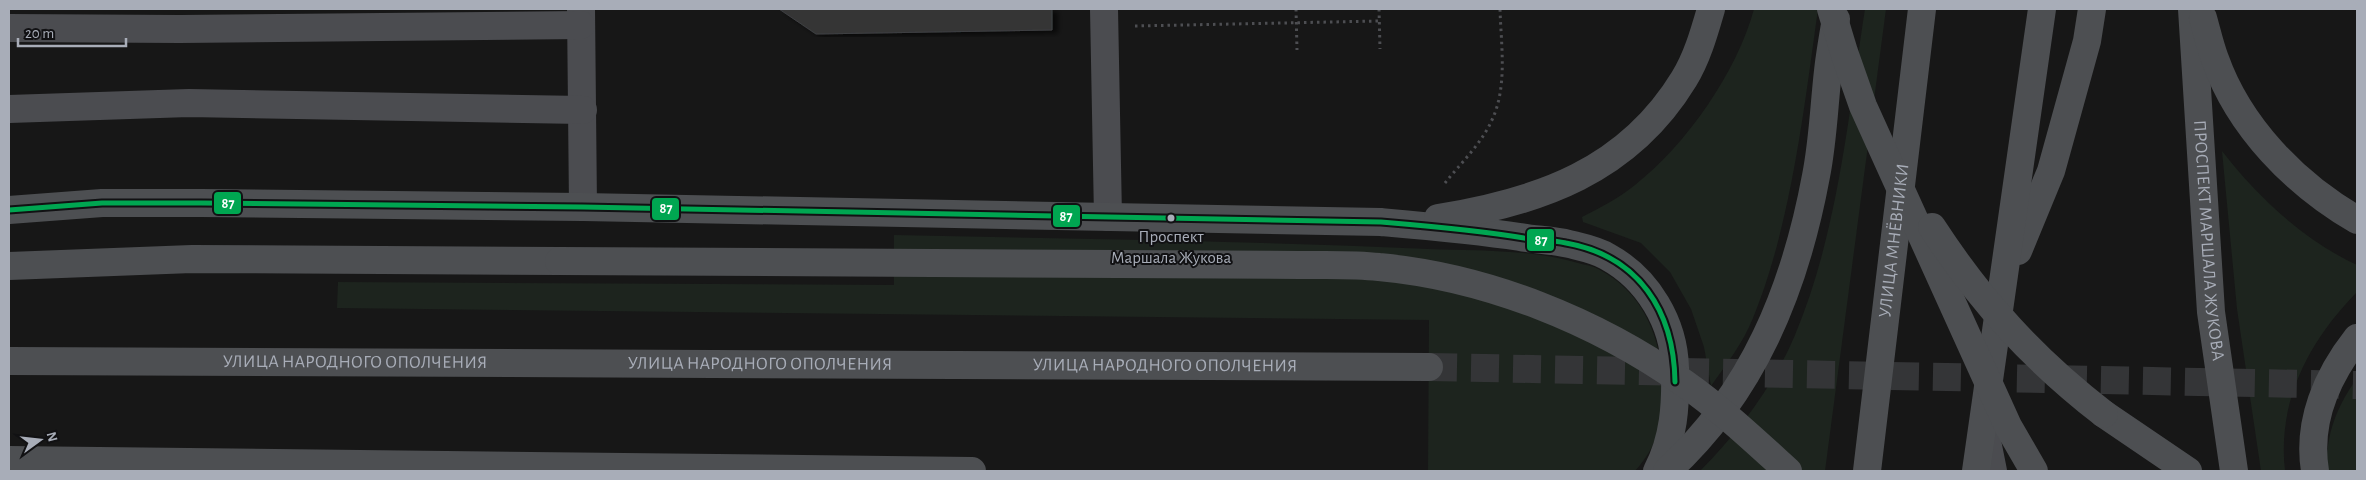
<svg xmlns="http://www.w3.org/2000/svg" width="2366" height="480" font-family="'Alegreya Sans',sans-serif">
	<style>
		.green { fill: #1d241e }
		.building { fill: #353536; stroke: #3f4043; filter: url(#shadow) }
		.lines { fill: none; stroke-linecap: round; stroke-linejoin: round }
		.major-tunnel { stroke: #343537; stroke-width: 28; stroke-dasharray: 28 14; stroke-linecap: butt }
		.path { stroke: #4d4e52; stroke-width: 3; stroke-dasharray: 2.5 4; stroke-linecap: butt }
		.minor { stroke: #4b4c50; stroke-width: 28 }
		.major { stroke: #4d4f52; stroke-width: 28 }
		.major-bridge { stroke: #4d4f52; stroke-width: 28 }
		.bus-1-casing { stroke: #111113; stroke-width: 9 }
		.bus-1 { stroke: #00a651; stroke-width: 5 }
		.bus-dot { fill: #a8adb8; stroke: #111113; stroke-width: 2 }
		.labels { text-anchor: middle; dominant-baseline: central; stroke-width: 4; stroke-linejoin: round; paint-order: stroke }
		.bus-label { font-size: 17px; fill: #a8adb8; stroke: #111113 }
		.street-label { font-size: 18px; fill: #a8adb8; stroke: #111113 }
		.line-badge { stroke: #111113; stroke-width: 2 }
		.badge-label { font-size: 14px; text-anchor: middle; font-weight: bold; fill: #fff }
	</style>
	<defs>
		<filter id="shadow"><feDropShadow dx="5.5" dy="3" stdDeviation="2.5" flood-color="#0009"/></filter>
	</defs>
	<rect width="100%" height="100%" fill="#171717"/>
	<g class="green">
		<path d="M 1754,9 L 1818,9 C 1804,109 1791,225 1753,318 C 1743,343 1726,365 1711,386 L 1704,347 L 1691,309 L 1670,272 L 1641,243 L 1583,222 L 1582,217 C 1600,208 1619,198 1635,185 C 1686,145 1737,72 1754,9 Z"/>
		<path d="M 1865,9 L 1886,9 L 1825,471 L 1700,471 C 1738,433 1774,385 1795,335 C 1838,232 1848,118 1865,9 Z"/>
		<path d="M 2222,151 C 2258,197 2303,240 2357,265 L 2357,292 C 2309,341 2277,401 2285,471 L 2261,471 L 2237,309 Z"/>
		<path d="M 894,235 C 1072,239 1250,241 1428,249 C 1477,251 1530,249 1578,263 C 1585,265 1594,266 1600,270 C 1640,291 1659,332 1662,375 C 1664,413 1662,442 1635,471 L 1428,471 L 1429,320 L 337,308 L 338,282 L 894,285 Z"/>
		<path d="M 2357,378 L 2357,471 L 2326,471 C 2327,432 2335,410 2357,378 Z"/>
	</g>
	<path class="building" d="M 779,9 L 1052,9 L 1052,30 L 816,34 Z"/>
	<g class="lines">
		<path class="major-tunnel" d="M 1429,367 L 2357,385"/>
		<g class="path">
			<path d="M 1296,9 L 1297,50"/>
			<path d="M 1379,9 L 1380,49"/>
			<path d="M 1135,26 L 1380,21"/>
			<path d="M 1445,183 C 1460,164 1481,144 1491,122 C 1508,88 1501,46 1500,9"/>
		</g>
		<g class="minor">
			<path d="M 581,9 L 583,207"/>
			<path d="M 1104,9 L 1108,217"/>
			<path d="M 9,28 L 180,29 L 581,25"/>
			<path d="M 9,109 L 189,103 L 583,110"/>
			<path d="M 1984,426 L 1993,471"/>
		</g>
		<g class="major">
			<path id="s1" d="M 2192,9 L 2211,312 L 2234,471"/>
			<path d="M 2203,18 C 2207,32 2210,46 2215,59 C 2239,127 2295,184 2357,220"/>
			<path d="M 9,210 L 102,203 L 201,203 L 583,207 L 1381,222 C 1427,226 1474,230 1520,237 C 1536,240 1553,240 1569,244 C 1581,247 1597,250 1608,257 C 1648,279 1674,323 1675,368 C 1676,405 1674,439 1657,471"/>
			<path d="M 1438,218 C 1539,202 1628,171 1684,79 C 1697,58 1704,33 1711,9"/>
			<path d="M 2018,251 L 2051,171 L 2087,41 L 2092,9"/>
			<path d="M 9,266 L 192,259 L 559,261"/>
			<path id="s2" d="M 9,361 L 1429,367"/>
			<path d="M 2104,414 L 2188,471"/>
			<path d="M 9,460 L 972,471"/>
			<path d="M 1667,471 C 1753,393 1795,289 1816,176 C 1823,141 1824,106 1828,71 C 1830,53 1833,36 1836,19"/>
			<path id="s3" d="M 1867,471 L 1922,9"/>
			<path d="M 1976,471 L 2042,9"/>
			<path d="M 2315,471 C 2307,422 2327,376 2357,338"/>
		</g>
		<g class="major-bridge">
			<path d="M 1831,9 L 1844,52 L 1863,106 L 2008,426 L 2034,471"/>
			<path d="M 1932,227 C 1981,302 2033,359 2104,414"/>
			<path d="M 559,261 L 1300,265 C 1326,265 1353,264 1379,267 C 1487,277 1596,321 1684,383 C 1721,409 1755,441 1788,471"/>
		</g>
		<g class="bus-1-casing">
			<path id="bus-1" d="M 9,210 L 102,203 L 201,203 L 583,207 L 1381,222 C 1429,226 1477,230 1524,238 C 1538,240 1552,240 1566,243 C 1639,256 1674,311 1675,382"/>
		</g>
		<use href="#bus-1" class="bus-1"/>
	</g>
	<circle class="bus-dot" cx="1171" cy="218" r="4.5"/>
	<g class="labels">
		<g class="bus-label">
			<text x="1171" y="236">Проспект<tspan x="1171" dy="21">Маршала Жукова</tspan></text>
		</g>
		<g class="street-label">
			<text stroke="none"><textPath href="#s3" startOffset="232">УЛИЦА МНЁВНИКИ</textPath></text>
			<text stroke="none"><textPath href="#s1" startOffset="232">ПРОСПЕКТ МАРШАЛА ЖУКОВА</textPath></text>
			<text stroke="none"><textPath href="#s2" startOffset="346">УЛИЦА НАРОДНОГО ОПОЛЧЕНИЯ</textPath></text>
			<text stroke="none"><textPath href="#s2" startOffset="751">УЛИЦА НАРОДНОГО ОПОЛЧЕНИЯ</textPath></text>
			<text stroke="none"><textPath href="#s2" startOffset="1156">УЛИЦА НАРОДНОГО ОПОЛЧЕНИЯ</textPath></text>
		</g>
	</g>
	<g class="line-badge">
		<rect x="213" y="191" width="29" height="24" rx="5" fill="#00a651"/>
		<rect x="651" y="197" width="29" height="24" rx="5" fill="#00a651"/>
		<rect x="1052" y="204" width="29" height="24" rx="5" fill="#00a651"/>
		<rect x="1526" y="228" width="29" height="24" rx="5" fill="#00a651"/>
	</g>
	<g class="badge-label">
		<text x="228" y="208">87</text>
		<text x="666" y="213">87</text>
		<text x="1066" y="221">87</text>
		<text x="1541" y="245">87</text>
	</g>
	<rect width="2366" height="480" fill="none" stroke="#a8adb8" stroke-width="20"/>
	<g transform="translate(40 440) rotate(75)" stroke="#111113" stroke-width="4" paint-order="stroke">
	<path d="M0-4L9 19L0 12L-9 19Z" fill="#a8adb8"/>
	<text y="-8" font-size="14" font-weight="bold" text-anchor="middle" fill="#a8adb8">N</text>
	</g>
	<path d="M18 38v8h108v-8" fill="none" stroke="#a8adb8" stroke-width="2.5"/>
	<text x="25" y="38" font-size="15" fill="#a8adb8" stroke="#111113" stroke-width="4" paint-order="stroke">20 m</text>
</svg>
